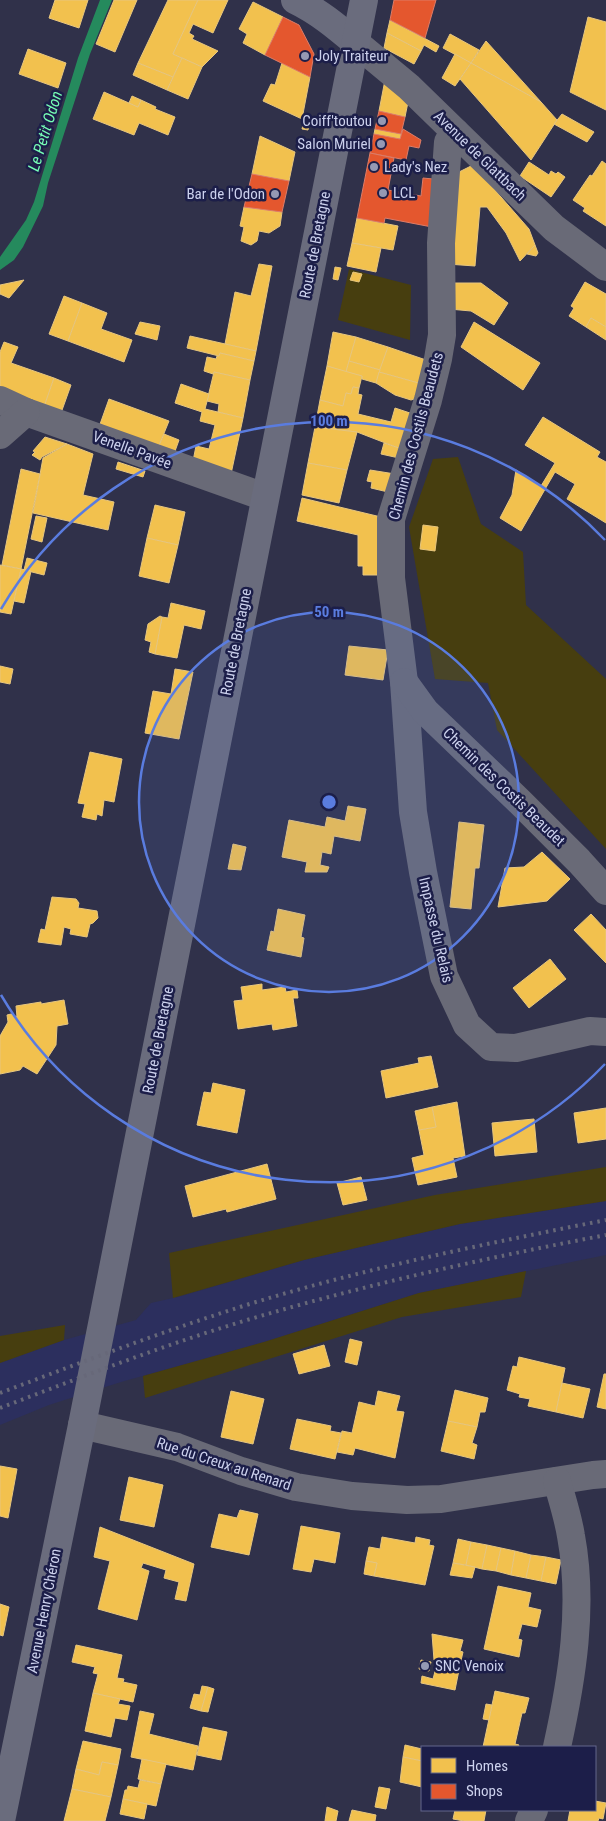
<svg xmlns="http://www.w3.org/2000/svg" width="606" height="1821" font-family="'Roboto Condensed',sans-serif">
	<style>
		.built { fill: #2c2f5e }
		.green { fill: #473e0f }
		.water { fill: #258a5d }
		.homes { fill: #f2c14e; stroke: #e7c67e }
		.shops { fill: #e4572e; stroke: #dd7c67 }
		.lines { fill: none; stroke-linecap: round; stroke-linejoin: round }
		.minor { stroke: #696a77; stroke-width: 28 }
		.major { stroke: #6a6c7d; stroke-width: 28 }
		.rail { stroke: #676879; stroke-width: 4; stroke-dasharray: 2.5 5; stroke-linecap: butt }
		.ring { fill: none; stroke: #5a7cdf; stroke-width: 2.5 }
		.poi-dot { fill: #9599b4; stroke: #1c1e49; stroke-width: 2 }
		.labels { text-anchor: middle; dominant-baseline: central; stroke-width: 5; stroke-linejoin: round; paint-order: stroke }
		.poi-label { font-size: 15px; fill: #ccd1ed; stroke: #1c1e49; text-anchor: start }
		.street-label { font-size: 15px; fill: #ccd1ed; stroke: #1c1e49 }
		.water-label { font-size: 16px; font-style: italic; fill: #77fdb5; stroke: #1c1e49 }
		.centre { fill: #5a7cdf; stroke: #1c1e49; stroke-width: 2.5 }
		.ring-label { font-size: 15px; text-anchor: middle; font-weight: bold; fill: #5a7cdf; stroke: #1c1e49; stroke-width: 5; stroke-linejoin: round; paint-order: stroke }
	</style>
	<rect width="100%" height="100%" fill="#30314a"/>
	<path class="built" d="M 606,1201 L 606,1255 L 419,1293 L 264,1342 L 121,1382 L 49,1405 L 0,1425 L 0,1363 L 64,1340 L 136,1320 L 151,1303 L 182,1296 L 304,1260 L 460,1224 Z"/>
	<g class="green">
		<path d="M 349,269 L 411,285 L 410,340 L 338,320 Z"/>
		<path d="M 458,457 L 481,524 L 523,552 L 526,605 L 606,679 L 606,849 L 497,730 L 488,683 L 435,679 L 409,527 L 433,459 Z"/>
		<path d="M 606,1167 L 606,1201 L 460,1224 L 304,1260 L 173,1298 L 169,1253 L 435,1195 Z"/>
		<path d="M 526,1271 L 521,1297 L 402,1317 L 145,1398 L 143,1376 L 264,1342 L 419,1293 Z"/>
		<path d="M 65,1325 L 64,1340 L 0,1363 L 0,1336 Z"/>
	</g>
	<path class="water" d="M 100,0 L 112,0 L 90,54 L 48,183 L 43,206 L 23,247 L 14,260 L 0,270 L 0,257 L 26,220 L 34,202 L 78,58 Z"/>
	<g class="homes">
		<path d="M 55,0 L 88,0 L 79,28 L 49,18 Z"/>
		<path d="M 114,0 L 137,0 L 115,52 L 96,44 Z"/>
		<path d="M 168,0 L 198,0 L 173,54 L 182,58 L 173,77 L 138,63 Z"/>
		<path d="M 198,0 L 228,0 L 213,33 L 193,24 L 189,33 L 194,36 L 192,39 L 218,51 L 202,67 L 173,54 Z"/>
		<path d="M 253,2 L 283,17 L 265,55 L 243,43 L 247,34 L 239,29 Z"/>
		<path d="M 588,17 L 606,22 L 606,110 L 570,92 Z"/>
		<path d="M 390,20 L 439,46 L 436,52 L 424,45 L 421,51 L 387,33 Z"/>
		<path d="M 387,33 L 421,51 L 414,64 L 384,48 Z"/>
		<path d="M 450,34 L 479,50 L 471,63 L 443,48 Z"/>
		<path d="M 486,41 L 541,102 L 471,63 Z"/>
		<path d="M 28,49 L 66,63 L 58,88 L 19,74 Z"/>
		<path d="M 455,54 L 471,63 L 455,86 L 442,78 Z"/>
		<path d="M 182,58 L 202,67 L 188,99 L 167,90 Z"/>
		<path d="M 138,63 L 173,77 L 167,90 L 133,75 Z"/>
		<path d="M 282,63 L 310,77 L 302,119 L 263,101 L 271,84 L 275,85 Z"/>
		<path d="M 471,63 L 541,102 L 557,120 L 531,160 L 460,79 Z"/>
		<path d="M 385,80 L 408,102 L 405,117 L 379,111 Z"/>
		<path d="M 104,92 L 138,107 L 141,100 L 156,107 L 155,109 L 175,117 L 168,135 L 139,123 L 134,135 L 93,119 Z"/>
		<path d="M 132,96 L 141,100 L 138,107 L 129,103 Z"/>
		<path d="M 562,114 L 594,132 L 587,142 L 554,124 Z"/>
		<path d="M 305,117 L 310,118 L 308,130 L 302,129 Z"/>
		<path d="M 375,129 L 401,134 L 400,139 L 374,134 Z"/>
		<path d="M 260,136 L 295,152 L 289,181 L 252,174 Z"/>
		<path d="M 602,161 L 606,164 L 606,226 L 583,211 L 585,208 L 573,200 L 590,175 L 592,176 Z"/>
		<path d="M 529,162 L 549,175 L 551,171 L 556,174 L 558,172 L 565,177 L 551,197 L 520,176 Z"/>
		<path d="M 473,165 L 529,229 L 535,245 L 520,261 L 506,233 L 487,207 L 480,207 L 475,266 L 447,264 L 453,175 Z"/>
		<path d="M 244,207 L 282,212 L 280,226 L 269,233 L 259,231 L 257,241 L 251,245 L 241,241 L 244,227 L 240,226 Z"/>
		<path d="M 357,218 L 398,226 L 393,250 L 352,243 Z"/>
		<path d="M 352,243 L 381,248 L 376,272 L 347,266 Z"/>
		<path d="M 535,245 L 538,253 L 536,256 L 527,254 Z"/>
		<path d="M 259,264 L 272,266 L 256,351 L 225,344 L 235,292 L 251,296 Z"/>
		<path d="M 335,267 L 341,268 L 338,280 L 333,279 Z"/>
		<path d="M 353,272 L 362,274 L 359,282 L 350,280 Z"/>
		<path d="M 24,280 L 9,298 L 0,294 L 0,285 Z"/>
		<path d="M 585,282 L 606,294 L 606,327 L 591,318 L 586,327 L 569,316 L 574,308 L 571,306 Z"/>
		<path d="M 447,283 L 481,283 L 508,303 L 494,325 L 471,311 L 449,309 Z"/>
		<path d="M 64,296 L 82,303 L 68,341 L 49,334 Z"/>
		<path d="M 82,303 L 107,313 L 101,329 L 132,340 L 124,362 L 68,341 Z"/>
		<path d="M 591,318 L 606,327 L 606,340 L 586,327 Z"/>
		<path d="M 140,322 L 160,326 L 157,340 L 135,334 Z"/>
		<path d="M 474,322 L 540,363 L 523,390 L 461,347 Z"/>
		<path d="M 333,332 L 356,337 L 346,372 L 327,366 Z"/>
		<path d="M 190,336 L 256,351 L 254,361 L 220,353 L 219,356 L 187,348 Z"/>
		<path d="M 356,337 L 388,347 L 380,370 L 349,361 Z"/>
		<path d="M 4,342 L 18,347 L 11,363 L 54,378 L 44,407 L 0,391 L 0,352 Z"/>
		<path d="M 388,347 L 429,361 L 422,384 L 379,372 Z"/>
		<path d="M 220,353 L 254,361 L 250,380 L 214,372 L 213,374 L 204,371 L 207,357 L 216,359 L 217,356 L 219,356 Z"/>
		<path d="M 349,361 L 380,370 L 376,383 L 362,379 L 362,376 L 346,372 Z"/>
		<path d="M 327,366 L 362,376 L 359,388 L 353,387 L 351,394 L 346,393 L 343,406 L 320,400 Z"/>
		<path d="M 214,372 L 250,380 L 243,418 L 218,412 L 219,404 L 207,401 Z"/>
		<path d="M 379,372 L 422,384 L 418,398 L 411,400 L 395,395 L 376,383 Z"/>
		<path d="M 54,378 L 71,385 L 61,413 L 44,407 Z"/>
		<path d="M 181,384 L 209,394 L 205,409 L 243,418 L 231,474 L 193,461 L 196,446 L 209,449 L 215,425 L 200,421 L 202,412 L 175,403 Z"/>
		<path d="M 353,387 L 359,388 L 358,394 L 362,395 L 358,414 L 391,422 L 395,408 L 413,414 L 401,449 L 357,432 L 315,427 L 320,400 L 343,406 L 346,393 L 351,394 Z"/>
		<path d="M 109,399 L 169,421 L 158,448 L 99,427 Z"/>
		<path d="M 543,417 L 600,452 L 597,457 L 606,462 L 606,523 L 567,499 L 575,484 L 555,472 L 521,531 L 500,518 L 512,495 L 516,470 L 541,486 L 555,463 L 525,445 Z"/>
		<path d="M 315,427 L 357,432 L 347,470 L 308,463 Z"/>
		<path d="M 164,434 L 179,440 L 174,454 L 158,448 Z"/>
		<path d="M 45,437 L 67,444 L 42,457 L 40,460 L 32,455 L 35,452 L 33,451 Z"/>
		<path d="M 384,443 L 402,449 L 399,458 L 381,454 Z"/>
		<path d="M 67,444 L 93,454 L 83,495 L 114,502 L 108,530 L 33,513 L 43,458 Z"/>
		<path d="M 118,462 L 145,471 L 143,477 L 116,469 Z"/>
		<path d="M 308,463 L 347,470 L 339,503 L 302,495 Z"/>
		<path d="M 21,469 L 40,474 L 21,569 L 2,565 Z"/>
		<path d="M 370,470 L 395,474 L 388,492 L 371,488 L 372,482 L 367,481 Z"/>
		<path d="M 302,498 L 381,517 L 380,575 L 363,575 L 363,566 L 358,566 L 358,535 L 297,521 Z"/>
		<path d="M 155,505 L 185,512 L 178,545 L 147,538 Z"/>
		<path d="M 36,516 L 47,518 L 42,542 L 31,539 Z"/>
		<path d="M 423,525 L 438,527 L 435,551 L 420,549 Z"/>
		<path d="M 147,538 L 178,545 L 169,583 L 139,576 Z"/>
		<path d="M 27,558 L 47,563 L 44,575 L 24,570 Z"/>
		<path d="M 0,565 L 21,569 L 11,614 L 0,612 Z"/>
		<path d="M 21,569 L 31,571 L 24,603 L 14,601 Z"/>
		<path d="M 171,603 L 205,611 L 201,629 L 184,625 L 177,658 L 155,654 L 162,617 L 168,618 Z"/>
		<path d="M 160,616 L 162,617 L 155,654 L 149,652 L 151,642 L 145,640 L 148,624 Z"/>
		<path d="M 349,646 L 388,650 L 383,680 L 345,675 Z"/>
		<path d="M 0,666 L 13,669 L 10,684 L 0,682 Z"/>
		<path d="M 175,669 L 193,672 L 179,739 L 145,733 L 153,691 L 171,694 Z"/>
		<path d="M 90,752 L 122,759 L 114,802 L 104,800 L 102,816 L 97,814 L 96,820 L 82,817 L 85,804 L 78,803 Z"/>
		<path d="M 348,806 L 366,809 L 360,841 L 334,836 L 331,854 L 322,852 L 320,865 L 329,867 L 327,872 L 305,872 L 307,862 L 282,857 L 289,820 L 325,827 L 327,817 L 345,821 Z"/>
		<path d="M 459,822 L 484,825 L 479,868 L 475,868 L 471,909 L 450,907 Z"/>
		<path d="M 233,844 L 246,847 L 241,870 L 228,869 Z"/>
		<path d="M 542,852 L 570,879 L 547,901 L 498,907 L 505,868 L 524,867 Z"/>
		<path d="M 52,897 L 76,899 L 79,903 L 78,908 L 97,911 L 98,918 L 93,923 L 90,924 L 87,937 L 70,934 L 71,929 L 64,927 L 61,945 L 38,942 L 41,929 L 45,930 Z"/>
		<path d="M 278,909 L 305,915 L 301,937 L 304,938 L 301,957 L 267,950 L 271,931 L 274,932 Z"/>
		<path d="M 591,914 L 606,930 L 606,963 L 574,930 Z"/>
		<path d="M 550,959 L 566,979 L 529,1008 L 513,988 Z"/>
		<path d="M 262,984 L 262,990 L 285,987 L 286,992 L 297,990 L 298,998 L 293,998 L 297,1026 L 273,1030 L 272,1024 L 238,1029 L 234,1001 L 243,1000 L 241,987 Z"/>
		<path d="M 64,1000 L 68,1024 L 57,1026 L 56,1045 L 37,1074 L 23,1066 L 20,1070 L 0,1074 L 0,1036 L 8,1022 L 7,1015 L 11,1014 L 17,1017 L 16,1006 L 41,1002 L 41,1004 Z"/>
		<path d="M 431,1056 L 438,1087 L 386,1098 L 381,1071 L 419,1063 L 418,1058 Z"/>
		<path d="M 213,1083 L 245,1090 L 237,1133 L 197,1125 L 204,1092 L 211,1093 Z"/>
		<path d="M 457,1102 L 465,1156 L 453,1158 L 457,1177 L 418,1185 L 412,1158 L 424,1155 L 419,1130 L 436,1127 L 432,1107 Z"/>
		<path d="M 432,1107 L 436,1127 L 419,1130 L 415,1111 Z"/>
		<path d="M 606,1108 L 606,1139 L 578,1143 L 574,1113 Z"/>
		<path d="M 534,1119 L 537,1152 L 495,1156 L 492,1123 Z"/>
		<path d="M 267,1164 L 276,1199 L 227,1212 L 226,1209 L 193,1217 L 185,1186 Z"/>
		<path d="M 361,1177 L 367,1200 L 343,1205 L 337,1183 Z"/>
		<path d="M 350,1339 L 362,1342 L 357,1365 L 345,1362 Z"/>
		<path d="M 324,1345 L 330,1366 L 299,1374 L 293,1354 Z"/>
		<path d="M 519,1357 L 565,1368 L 556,1412 L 528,1406 L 530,1399 L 519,1397 L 520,1394 L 507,1390 L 513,1366 L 517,1367 Z"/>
		<path d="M 604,1374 L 606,1374 L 606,1409 L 597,1407 Z"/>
		<path d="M 562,1383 L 590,1389 L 583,1418 L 556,1412 Z"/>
		<path d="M 455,1390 L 488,1398 L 485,1412 L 480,1412 L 477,1427 L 448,1421 Z"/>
		<path d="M 231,1391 L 264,1399 L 253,1444 L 221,1437 Z"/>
		<path d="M 378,1391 L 400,1396 L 396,1411 L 404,1412 L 395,1458 L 355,1448 L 353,1455 L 337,1452 L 342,1431 L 352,1433 L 359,1402 L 375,1406 Z"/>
		<path d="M 297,1419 L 331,1426 L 330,1431 L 341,1433 L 335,1459 L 290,1449 Z"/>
		<path d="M 448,1421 L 477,1427 L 472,1443 L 477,1445 L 474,1459 L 441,1451 Z"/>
		<path d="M 0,1466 L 17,1469 L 8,1518 L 0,1516 Z"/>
		<path d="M 129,1477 L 163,1485 L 154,1527 L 120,1520 Z"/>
		<path d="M 240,1510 L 258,1514 L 249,1555 L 211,1547 L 219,1514 L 237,1518 Z"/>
		<path d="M 301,1526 L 340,1533 L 335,1563 L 314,1559 L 311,1572 L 293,1569 Z"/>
		<path d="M 100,1527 L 194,1564 L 186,1601 L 175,1599 L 179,1582 L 164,1578 L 166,1570 L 143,1563 L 141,1568 L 149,1571 L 137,1620 L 98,1609 L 110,1561 L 94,1557 Z"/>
		<path d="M 382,1537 L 415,1543 L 416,1537 L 430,1540 L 429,1545 L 434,1546 L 425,1585 L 374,1576 L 377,1563 L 366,1561 L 369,1547 L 380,1549 Z"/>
		<path d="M 458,1539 L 471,1542 L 466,1565 L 453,1563 Z"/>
		<path d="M 471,1542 L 487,1545 L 482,1569 L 466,1565 Z"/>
		<path d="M 487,1545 L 501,1548 L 496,1571 L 482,1569 Z"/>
		<path d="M 501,1548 L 515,1551 L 511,1575 L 496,1571 Z"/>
		<path d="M 515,1551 L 531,1555 L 526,1578 L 511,1575 Z"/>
		<path d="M 531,1555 L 546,1557 L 541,1581 L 526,1578 Z"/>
		<path d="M 546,1557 L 561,1560 L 556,1584 L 541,1581 Z"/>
		<path d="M 366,1561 L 377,1563 L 374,1576 L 364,1574 Z"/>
		<path d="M 453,1563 L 475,1567 L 472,1578 L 450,1575 Z"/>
		<path d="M 498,1586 L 531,1593 L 528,1607 L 541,1610 L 537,1627 L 522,1624 L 518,1639 L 522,1640 L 519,1657 L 484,1649 Z"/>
		<path d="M 0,1604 L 9,1607 L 3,1636 L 0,1635 Z"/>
		<path d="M 432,1634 L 463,1640 L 460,1651 L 463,1652 L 460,1665 L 434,1660 Z"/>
		<path d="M 76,1645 L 122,1655 L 117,1678 L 124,1679 L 123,1682 L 137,1685 L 133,1702 L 93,1693 L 98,1674 L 93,1673 L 95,1667 L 72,1662 Z"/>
		<path d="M 421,1660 L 431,1662 L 429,1671 L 419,1669 Z"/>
		<path d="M 438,1660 L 460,1665 L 455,1690 L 421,1683 L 422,1676 L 433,1679 Z"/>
		<path d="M 202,1686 L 208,1687 L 201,1711 L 190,1708 L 194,1694 L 200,1695 Z"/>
		<path d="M 208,1687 L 214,1689 L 208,1712 L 201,1711 Z"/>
		<path d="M 495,1691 L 529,1698 L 525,1713 L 522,1713 L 515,1744 L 519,1745 L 518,1747 L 483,1747 Z"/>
		<path d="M 93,1693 L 120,1699 L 118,1704 L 130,1706 L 127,1720 L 115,1718 L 111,1737 L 85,1731 Z"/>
		<path d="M 486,1704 L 492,1705 L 489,1720 L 483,1719 Z"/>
		<path d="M 140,1711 L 154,1714 L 149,1734 L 198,1746 L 193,1770 L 131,1757 Z"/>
		<path d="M 203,1727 L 227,1732 L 221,1760 L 197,1755 Z"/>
		<path d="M 83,1741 L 121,1749 L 118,1765 L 102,1762 L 99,1775 L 76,1769 Z"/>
		<path d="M 405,1745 L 422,1749 L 422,1761 L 403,1757 Z"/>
		<path d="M 403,1757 L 422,1761 L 422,1787 L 400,1782 Z"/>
		<path d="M 142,1759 L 166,1764 L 161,1784 L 138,1779 Z"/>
		<path d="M 102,1762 L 118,1765 L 111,1797 L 72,1789 L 76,1769 L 99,1775 Z"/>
		<path d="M 140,1780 L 161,1784 L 156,1806 L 123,1799 L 125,1790 L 127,1790 L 128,1786 L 138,1788 Z"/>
		<path d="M 379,1787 L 390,1789 L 386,1809 L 375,1807 Z"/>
		<path d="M 72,1789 L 111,1797 L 105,1821 L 64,1821 Z"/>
		<path d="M 123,1799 L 147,1804 L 144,1819 L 120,1814 Z"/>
		<path d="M 595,1801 L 606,1803 L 603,1819 L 599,1818 L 598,1821 L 568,1821 L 570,1810 L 595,1810 Z"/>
		<path d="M 327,1807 L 338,1811 L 336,1821 L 325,1821 Z"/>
		<path d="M 352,1810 L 376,1815 L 375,1821 L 349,1821 Z"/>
		<path d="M 455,1810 L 486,1810 L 484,1821 L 464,1821 L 453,1819 Z"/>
	</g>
	<g class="shops">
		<path d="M 394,0 L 436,0 L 425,38 L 390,20 Z"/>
		<path d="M 283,17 L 299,25 L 314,54 L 310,77 L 265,55 Z"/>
		<path d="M 379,111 L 405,117 L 401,134 L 375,129 Z"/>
		<path d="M 403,129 L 421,140 L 419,148 L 409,146 L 406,160 L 370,153 L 374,134 L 400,139 Z"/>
		<path d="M 370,153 L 394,158 L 388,190 L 421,196 L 423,178 L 433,179 L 432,227 L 385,218 L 384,223 L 357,218 Z"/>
		<path d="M 252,174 L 289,181 L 282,212 L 244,207 Z"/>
	</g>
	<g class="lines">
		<g class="minor">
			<path d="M 356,43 L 409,87 L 554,228 L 606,267"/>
			<path d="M 455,132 L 448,142 L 441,243 L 442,335 L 438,359 L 428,400 L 391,519 L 391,578 L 404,682 L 413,812 L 423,872 L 444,976 L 467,1025 L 491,1047 L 516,1048 L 590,1031 L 606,1032"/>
			<path d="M 0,400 L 26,412 L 265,497"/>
			<path d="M 0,435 L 26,412"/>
			<path d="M 404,682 L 425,711 L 520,802 L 579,861 L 606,891"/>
			<path d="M 82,1425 L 177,1447 L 241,1471 L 296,1487 L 352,1496 L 407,1500 L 441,1499 L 593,1475 L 606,1474"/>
			<path d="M 557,1481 C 562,1499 568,1517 571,1536 C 584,1606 572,1679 557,1747"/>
			<path d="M 529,1821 L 534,1810"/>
		</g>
		<g class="major">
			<path d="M 295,0 C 318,11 337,27 356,43"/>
			<path d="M 1,1821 L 82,1425 L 364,0"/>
		</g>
		<g class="rail">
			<path d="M 0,1393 C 85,1361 169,1329 256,1302 C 371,1267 489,1243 606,1220"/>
			<path d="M 0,1408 C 87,1375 174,1341 264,1315 C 377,1282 491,1257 606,1235"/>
		</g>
	</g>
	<circle cx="329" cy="802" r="190" fill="#5a7cdf" fill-opacity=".12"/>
	<g class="ring">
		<circle cx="329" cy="802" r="190"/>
		<path d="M605 1064A381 381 0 0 1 1 995M1 609A381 381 0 0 1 605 540"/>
	</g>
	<g class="poi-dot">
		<circle cx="305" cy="56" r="5"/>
		<circle cx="382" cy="121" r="5"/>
		<circle cx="381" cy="144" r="5"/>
		<circle cx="374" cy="167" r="5"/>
		<circle cx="383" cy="193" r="5"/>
		<circle cx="275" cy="194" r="5"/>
		<circle cx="425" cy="1666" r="5"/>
	</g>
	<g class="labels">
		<g class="poi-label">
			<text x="315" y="56">Joly Traiteur</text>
			<text x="372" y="121" text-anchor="end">Coiff'toutou</text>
			<text x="371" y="144" text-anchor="end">Salon Muriel</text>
			<text x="384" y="167">Lady's Nez</text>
			<text x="393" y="193">LCL</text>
			<text x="265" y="194" text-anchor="end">Bar de l'Odon</text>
			<text x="435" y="1666">SNC Venoix</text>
		</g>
		<g class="street-label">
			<text transform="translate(480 156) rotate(44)">Avenue de Glattbach</text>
			<text transform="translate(315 245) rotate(-79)">Route de Bretagne</text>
			<text transform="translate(416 436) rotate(-75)">Chemin des Costils Beaudets</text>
			<text transform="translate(132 450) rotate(20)">Venelle Pavée</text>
			<text transform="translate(236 642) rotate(-79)">Route de Bretagne</text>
			<text transform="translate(504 787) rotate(44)">Chemin des Costis Beaudet</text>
			<text transform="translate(436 930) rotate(77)">Impasse du Relais</text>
			<text transform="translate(158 1040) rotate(-79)">Route de Bretagne</text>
			<text transform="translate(224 1464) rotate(18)">Rue du Creux au Renard</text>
			<text transform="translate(44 1611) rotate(-79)">Avenue Henry Chéron</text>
		</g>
		<g class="water-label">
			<text transform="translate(45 131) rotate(-73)">Le Petit Odon</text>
		</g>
	</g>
	<circle cx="329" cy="802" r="8" class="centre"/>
	<g class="ring-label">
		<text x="329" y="426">100 m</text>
		<text x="329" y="617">50 m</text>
	</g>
	<rect x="421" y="1746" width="175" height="65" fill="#1c1e49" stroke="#62668b"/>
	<rect x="431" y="1758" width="25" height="15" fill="#f2c14e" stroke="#62668b"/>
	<text x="466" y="1771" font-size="15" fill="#ccd1ed">Homes</text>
	<rect x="431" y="1784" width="25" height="15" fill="#e4572e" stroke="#62668b"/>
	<text x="466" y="1796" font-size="15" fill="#ccd1ed">Shops</text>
</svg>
